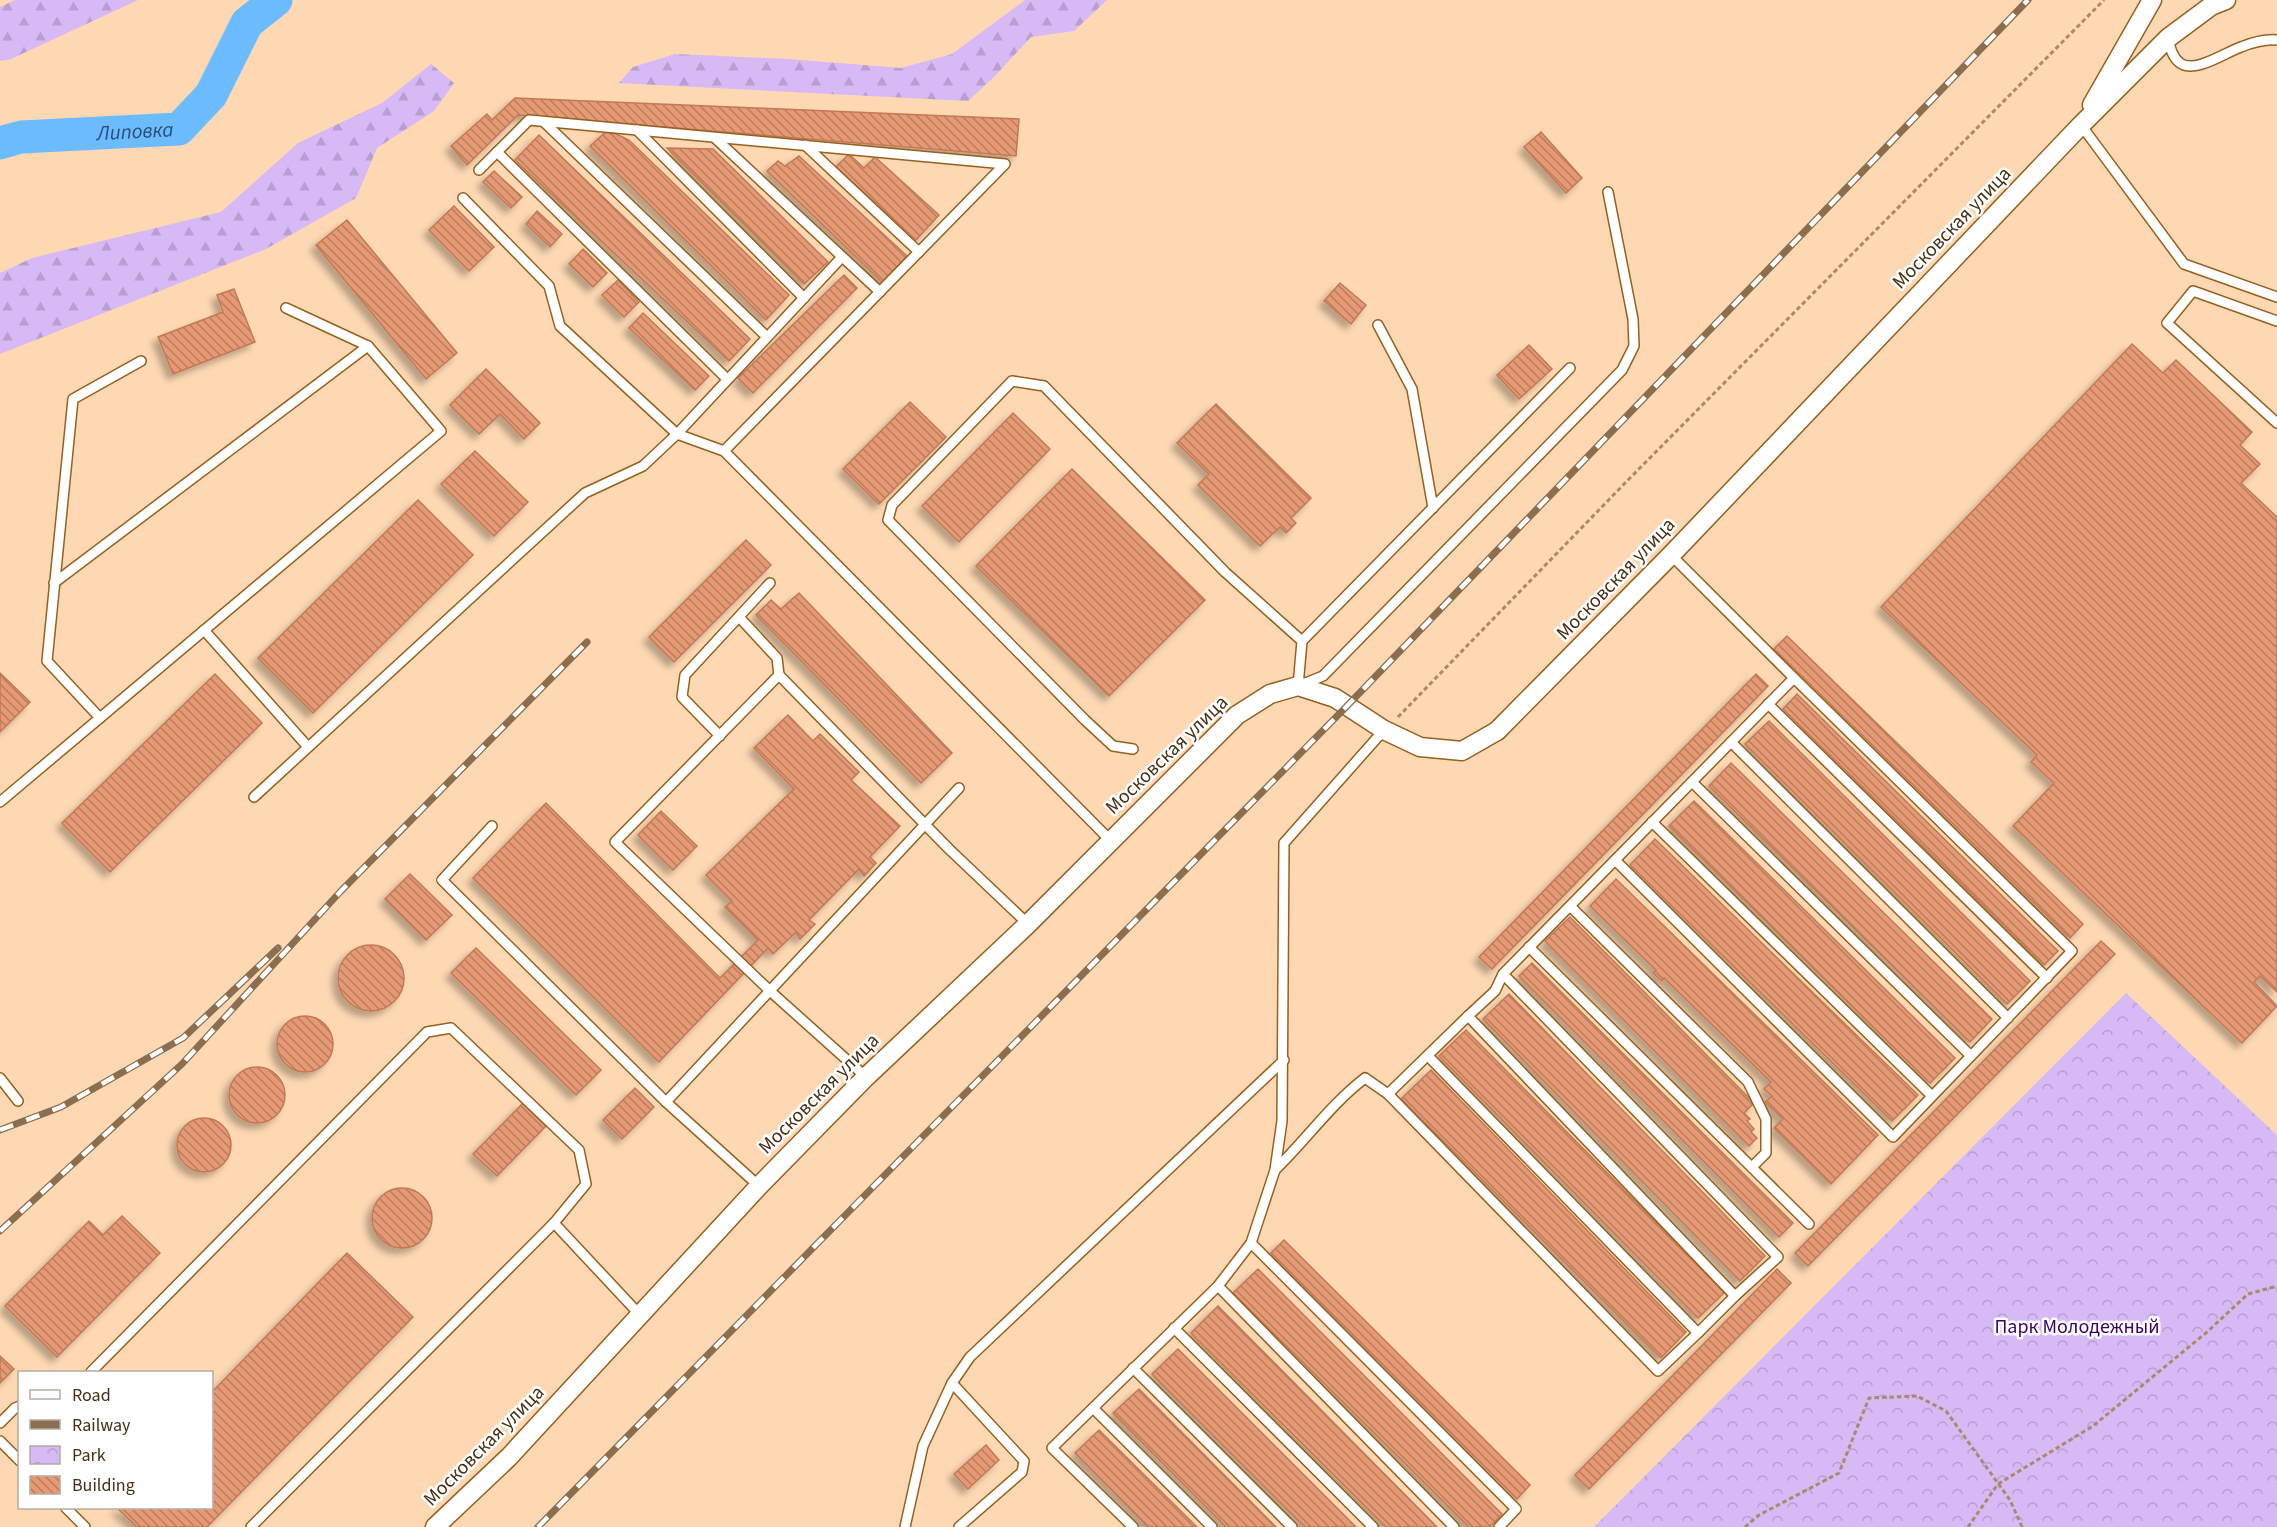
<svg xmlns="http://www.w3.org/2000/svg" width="2277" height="1527" font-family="'Source Sans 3',sans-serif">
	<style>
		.forest { fill: url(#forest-firs) }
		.park { fill: url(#park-crowns) }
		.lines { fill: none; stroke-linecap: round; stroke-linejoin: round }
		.river { stroke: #6dbbff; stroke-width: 33 }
		.building { fill: url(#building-back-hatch); stroke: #c37955; stroke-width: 1.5; filter: url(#shadow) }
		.service-casing { stroke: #96601d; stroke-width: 12 }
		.minor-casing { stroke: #96601d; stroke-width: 21 }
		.path { stroke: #a98a6a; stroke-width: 3; stroke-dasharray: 4.5 3; stroke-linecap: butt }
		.service { stroke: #fff; stroke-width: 9 }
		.minor { stroke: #fff; stroke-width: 18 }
		.rail-casing { stroke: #8b6e4f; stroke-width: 7 }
		.rail { stroke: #fff; stroke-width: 4.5; stroke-dasharray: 14; stroke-linecap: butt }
		.labels { text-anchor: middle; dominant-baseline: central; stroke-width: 5; stroke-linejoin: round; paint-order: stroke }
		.street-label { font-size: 20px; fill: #472f14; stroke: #fff }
		.park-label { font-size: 20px; fill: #3e0062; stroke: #fff }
		.water-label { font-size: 21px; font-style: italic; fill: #275073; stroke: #fff }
	</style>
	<defs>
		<pattern id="forest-firs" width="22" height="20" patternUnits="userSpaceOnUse" patternTransform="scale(1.5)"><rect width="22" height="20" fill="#d6b9f5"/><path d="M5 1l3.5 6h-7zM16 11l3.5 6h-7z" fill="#b99fd1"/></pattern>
		<pattern id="park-crowns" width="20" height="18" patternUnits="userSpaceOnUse" patternTransform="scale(1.5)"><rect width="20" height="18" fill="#d6b9f5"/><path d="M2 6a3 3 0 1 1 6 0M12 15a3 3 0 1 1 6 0" fill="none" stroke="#b99fd1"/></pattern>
		<pattern id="building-back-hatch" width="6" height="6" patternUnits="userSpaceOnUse" patternTransform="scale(1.5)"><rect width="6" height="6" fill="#e69974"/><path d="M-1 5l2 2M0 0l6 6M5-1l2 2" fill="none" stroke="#bc7d5e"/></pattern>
		<filter id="shadow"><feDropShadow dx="-5.5" dy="5.5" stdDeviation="3" flood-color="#0004"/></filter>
	</defs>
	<rect width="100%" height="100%" fill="#fdd8b3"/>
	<g class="forest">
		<path d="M 15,0 L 138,0 L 11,59 L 0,61 L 0,7 Z"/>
		<path d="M 1025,0 L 1107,0 L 1074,31 L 1031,37 L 994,77 L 968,101 L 619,83 L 633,67 L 675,54 L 788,59 L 901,68 L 952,54 Z"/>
		<path d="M 431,64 L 454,83 L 434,111 L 377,148 L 356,198 L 266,249 L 0,354 L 0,273 L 32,258 L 221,212 L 298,143 L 382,103 Z"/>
	</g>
	<path class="park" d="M 2126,993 L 2277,1135 L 2277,1527 L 1594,1527 Z"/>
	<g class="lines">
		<path class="river" id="s1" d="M 0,143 L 21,137 L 179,129 L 211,95 L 247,23 L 276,0"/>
	</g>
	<g class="building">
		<path d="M 515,98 L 1019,119 L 1016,156 L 518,115 L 467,165 L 451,146 L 487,114 L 492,120 Z"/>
		<path d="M 608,130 L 629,140 L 789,295 L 766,320 L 590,146 Z"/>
		<path d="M 1541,132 L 1582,178 L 1566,193 L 1524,147 Z"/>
		<path d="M 539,135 L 750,339 L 729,361 L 515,160 Z"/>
		<path d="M 667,148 L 713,149 L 828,262 L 804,284 Z"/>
		<path d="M 849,154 L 864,168 L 875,157 L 939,215 L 916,240 L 836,167 Z"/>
		<path d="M 799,156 L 907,256 L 883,283 L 767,171 L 778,161 L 785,166 Z"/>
		<path d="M 494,171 L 522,197 L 511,208 L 483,182 Z"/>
		<path d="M 454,206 L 494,247 L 469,271 L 429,230 Z"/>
		<path d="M 537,211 L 562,234 L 550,247 L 526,224 Z"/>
		<path d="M 347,220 L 457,353 L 426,379 L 316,245 Z"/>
		<path d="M 583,249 L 607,273 L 593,287 L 569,264 Z"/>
		<path d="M 844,275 L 857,288 L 753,393 L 738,378 Z"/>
		<path d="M 618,280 L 639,302 L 624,317 L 602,295 Z"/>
		<path d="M 1340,283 L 1366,305 L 1351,324 L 1324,301 Z"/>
		<path d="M 234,289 L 255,342 L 173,374 L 158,337 L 223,312 L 217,295 Z"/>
		<path d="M 643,313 L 709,376 L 695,390 L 629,328 Z"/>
		<path d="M 2132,344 L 2163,373 L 2176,360 L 2252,432 L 2240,445 L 2260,464 L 2241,483 L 2277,517 L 2277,992 L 2260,976 L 2254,982 L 2277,1006 L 2242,1043 L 2013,826 L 2054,783 L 2031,762 L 2037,755 L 1881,607 Z"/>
		<path d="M 1529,345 L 1552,369 L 1519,399 L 1497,375 Z"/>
		<path d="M 486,369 L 540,423 L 524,439 L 500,414 L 479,434 L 450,405 Z"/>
		<path d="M 910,402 L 946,437 L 879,504 L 843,469 Z"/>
		<path d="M 1216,404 L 1311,498 L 1291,518 L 1296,523 L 1286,533 L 1280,527 L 1260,546 L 1198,485 L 1209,474 L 1177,443 Z"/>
		<path d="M 1013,413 L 1050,449 L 959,542 L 922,506 Z"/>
		<path d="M 475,451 L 528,502 L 494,536 L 441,484 Z"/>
		<path d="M 1072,469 L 1205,600 L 1109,696 L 976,566 Z"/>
		<path d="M 418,500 L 473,555 L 313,713 L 258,658 Z"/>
		<path d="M 746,540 L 771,565 L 674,662 L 649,637 Z"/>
		<path d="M 799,593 L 952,753 L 921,783 L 756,615 L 771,600 L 781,609 Z"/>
		<path d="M 1787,636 L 2083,924 L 2070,938 L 1774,649 Z"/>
		<path d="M 0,673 L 30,702 L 0,732 Z"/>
		<path d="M 215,674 L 262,723 L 110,872 L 62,823 Z"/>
		<path d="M 1756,674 L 1768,686 L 1492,969 L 1479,957 Z"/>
		<path d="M 1797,694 L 2058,951 L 2044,965 L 1783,709 Z"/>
		<path d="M 788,715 L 813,741 L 820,734 L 859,772 L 851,780 L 900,826 L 870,857 L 876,863 L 864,876 L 859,869 L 809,920 L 815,924 L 800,939 L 796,932 L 773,954 L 768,948 L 659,1062 L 473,878 L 546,803 L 720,978 L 758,940 L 725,907 L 732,901 L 706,875 L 794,789 L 754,748 Z"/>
		<path d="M 1769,721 L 2030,981 L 2007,1004 L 1745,744 Z"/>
		<path d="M 1731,763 L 1992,1019 L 1970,1042 L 1709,786 Z"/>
		<path d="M 1694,801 L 1955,1058 L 1930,1083 L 1669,826 Z"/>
		<path d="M 661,811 L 697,846 L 673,870 L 638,835 Z"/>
		<path d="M 1655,839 L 1918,1095 L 1892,1121 L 1630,865 Z"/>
		<path d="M 410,874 L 452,915 L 426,940 L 385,899 Z"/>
		<path d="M 1616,879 L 1878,1135 L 1831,1184 L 1774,1128 L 1783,1119 L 1765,1102 L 1772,1096 L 1764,1089 L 1771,1082 L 1664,978 L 1662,981 L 1653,973 L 1656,970 L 1590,906 Z"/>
		<path d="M 1570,917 L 1754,1103 L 1744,1113 L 1750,1119 L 1747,1121 L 1754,1129 L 1751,1132 L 1757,1138 L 1749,1146 L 1545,941 Z"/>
		<path d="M 2101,941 L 2115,954 L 1808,1266 L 1795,1253 Z"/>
		<circle cx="371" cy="978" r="33"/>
		<path d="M 476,948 L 601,1070 L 576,1095 L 451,973 Z"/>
		<path d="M 1532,963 L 1793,1223 L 1779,1237 L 1519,976 Z"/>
		<path d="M 1509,994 L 1765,1256 L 1740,1281 L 1483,1019 Z"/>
		<circle cx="305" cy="1044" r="28"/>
		<path d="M 1466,1030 L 1725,1292 L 1698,1318 L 1439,1056 Z"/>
		<circle cx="257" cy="1095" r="28"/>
		<path d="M 1431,1070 L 1686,1332 L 1661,1358 L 1401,1099 Z"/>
		<path d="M 635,1088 L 654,1107 L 622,1139 L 603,1120 Z"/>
		<path d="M 523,1103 L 546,1126 L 497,1176 L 473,1154 Z"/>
		<circle cx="204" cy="1145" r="27"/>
		<circle cx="402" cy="1218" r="30"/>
		<path d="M 122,1216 L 160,1253 L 57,1357 L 5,1306 L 89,1221 L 103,1235 Z"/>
		<path d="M 1284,1240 L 1530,1485 L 1517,1499 L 1271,1253 Z"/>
		<path d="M 347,1253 L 413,1317 L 207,1527 L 137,1527 L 117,1508 L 212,1508 L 212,1392 Z"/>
		<path d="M 1258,1269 L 1502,1514 L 1490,1527 L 1469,1527 L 1233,1293 Z"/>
		<path d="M 1777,1269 L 1791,1283 L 1589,1489 L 1575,1475 Z"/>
		<path d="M 1218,1306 L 1437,1527 L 1386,1527 L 1191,1333 Z"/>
		<path d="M 1178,1349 L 1356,1527 L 1305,1527 L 1152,1374 Z"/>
		<path d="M 0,1356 L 14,1369 L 0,1383 Z"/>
		<path d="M 1139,1389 L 1276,1527 L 1226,1527 L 1113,1413 Z"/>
		<path d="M 1099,1430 L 1197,1527 L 1148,1527 L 1075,1453 Z"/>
		<path d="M 986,1445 L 999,1460 L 968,1489 L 954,1474 Z"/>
	</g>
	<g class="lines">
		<g class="service-casing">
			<g id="service">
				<path d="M 2168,38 C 2170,47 2172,57 2180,63 C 2195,74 2226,52 2241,47 C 2251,43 2265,39 2277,40"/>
				<path d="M 544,122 L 767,337"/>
				<path d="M 2081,125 L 2184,264 L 2277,297"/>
				<path d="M 637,130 L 804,298"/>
				<path d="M 715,138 L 880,292"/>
				<path d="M 805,145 L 919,252"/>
				<path d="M 497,152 L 727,379"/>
				<path d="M 479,170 L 529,120 L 1005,164 L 724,451"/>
				<path d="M 463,198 L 549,286 L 560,326 L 677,434 L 724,451 L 1111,841"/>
				<path d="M 2277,321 L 2193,291 L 2167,323 L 2277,423"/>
				<path d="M 1378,325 L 1412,389 L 1433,508"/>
				<path d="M 54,583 L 368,346"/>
				<path d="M 739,617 L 777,658 L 779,675 L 949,849 L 1028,924"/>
				<path d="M 204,630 L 308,747"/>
				<path d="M 1302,641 L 1570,368"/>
				<path d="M 779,675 L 615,842 L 770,991 L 866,1077"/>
				<path d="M 1768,704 L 2047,978"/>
				<path d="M 100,718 L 47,661 L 73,399 L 141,361"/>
				<path d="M 720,736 L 682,697 L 685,675 L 770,583"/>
				<path d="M 1731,742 L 2008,1018"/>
				<path d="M 1133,749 L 1113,746 L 1085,720 L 888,520 L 892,505 L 1012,381 L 1044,386 L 1225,572 L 1302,641 L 1298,686 L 1323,676 L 1622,370 L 1634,346 L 1633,319 L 1608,192"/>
				<path d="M 1692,782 L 1971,1056"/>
				<path d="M 254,797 L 585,493 L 643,466 L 677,434 L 842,257"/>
				<path d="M 0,802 L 441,431 L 368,346 L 286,308"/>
				<path d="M 1652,822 L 1932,1096"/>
				<path d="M 492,826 L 442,880 L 666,1102 L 759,1186"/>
				<path d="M 1615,860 L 1893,1137 L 2072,951 L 1794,678 L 1671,555"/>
				<path d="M 1570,906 L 1748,1082 L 1766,1119 L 1766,1153 L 1752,1167"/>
				<path d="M 1529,947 L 1809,1224"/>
				<path d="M 1503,974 L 1778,1257 L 1735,1296 L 1468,1016 L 1495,991 L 1503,974 L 1794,678"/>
				<path d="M 1428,1056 L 1698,1333 L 1735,1296"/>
				<path d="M 0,1078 L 18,1101"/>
				<path d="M 1388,1094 L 1468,1016"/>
				<path d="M 666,1102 L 959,788"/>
				<path d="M 1275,1170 C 1306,1140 1331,1104 1365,1078 L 1388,1094 L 1658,1371 L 1698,1333"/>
				<path d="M 554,1223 L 640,1315"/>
				<path d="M 1251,1243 L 1516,1509 L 1499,1527"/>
				<path d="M 1218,1286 L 1454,1527"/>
				<path d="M 1174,1328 L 1373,1527"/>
				<path d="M 1133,1368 L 1292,1527"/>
				<path d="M 91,1372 L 427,1032 L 451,1028 L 579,1150 L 586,1184 L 554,1223 L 251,1527"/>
				<path d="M 952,1383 L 1024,1461 L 1022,1472 L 959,1527"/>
				<path d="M 1094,1409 L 1212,1527"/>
				<path d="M 0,1423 L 15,1408 L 20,1406"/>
				<path d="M 0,1441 L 20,1461"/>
				<path d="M 66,1508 L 85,1527"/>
				<path d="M 905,1527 L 923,1446 L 952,1383 L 970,1357 L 1284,1060"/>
				<path d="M 1133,1527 L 1052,1448 L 1218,1286 L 1251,1243 L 1275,1170 L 1282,1121 L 1284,843 L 1384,730"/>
			</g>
		</g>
		<g class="minor-casing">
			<g id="minor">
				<path d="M 2092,105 L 2152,0"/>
				<path d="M 435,1527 L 509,1457 L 759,1186 L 866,1077 L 1028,924 L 1237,715 L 1270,694 L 1298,686 L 1335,698 L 1384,730 L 1420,747 L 1462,751 L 1497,731 L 1671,555 L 2081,125 L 2168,38 L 2211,6 L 2226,0"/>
			</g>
		</g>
		<g class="path">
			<path d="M 1398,717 L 1628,480 L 2104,0"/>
			<path d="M 1745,1527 L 1759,1515 L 1839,1473 L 1869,1398 L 1917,1396 L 1946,1411 L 2010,1500 L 2022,1527"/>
			<path d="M 1968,1527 L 1998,1484 L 2093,1426 L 2207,1332 L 2248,1294 L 2277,1286"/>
		</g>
		<use href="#service" class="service"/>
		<use href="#minor" class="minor"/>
		<g class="rail-casing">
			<g id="rail">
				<path d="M 0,1130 L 61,1107 L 183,1038 L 278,948"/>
				<path d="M 0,1231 L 182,1064 L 340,892 L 587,642"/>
				<path d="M 538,1527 L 1346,707 L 2028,0"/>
			</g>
		</g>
		<use href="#rail" class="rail"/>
	</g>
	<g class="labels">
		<g class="street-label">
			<text transform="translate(1952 228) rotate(-46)">Московская улица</text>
			<text transform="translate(1616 579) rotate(-46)">Московская улица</text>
			<text transform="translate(1167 755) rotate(-44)">Московская улица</text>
			<text transform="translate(819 1094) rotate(-45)">Московская улица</text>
			<text transform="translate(484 1446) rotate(-45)">Московская улица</text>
		</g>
		<g class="park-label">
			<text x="2077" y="1327">Парк Молодежный</text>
		</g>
		<g class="water-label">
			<text stroke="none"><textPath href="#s1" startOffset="136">Липовка</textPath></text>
		</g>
	</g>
	<rect x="18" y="1371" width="195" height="138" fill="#ffffff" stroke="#b5aca1" stroke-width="1.5"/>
	<rect x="30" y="1390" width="30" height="9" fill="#ffffff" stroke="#b5aca1" stroke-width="1.5"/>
	<text x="72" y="1401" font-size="18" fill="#472f14">Road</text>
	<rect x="30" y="1420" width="30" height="9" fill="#8b6e4f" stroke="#b5aca1" stroke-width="1.5"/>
	<text x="72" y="1431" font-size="18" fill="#472f14">Railway</text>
	<rect x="30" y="1446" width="30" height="18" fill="url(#park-crowns)" stroke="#b5aca1" stroke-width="1.5"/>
	<text x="72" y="1461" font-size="18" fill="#472f14">Park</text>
	<rect x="30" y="1476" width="30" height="18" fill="url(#building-back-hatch)" stroke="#b5aca1" stroke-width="1.5"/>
	<text x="72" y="1491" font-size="18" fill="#472f14">Building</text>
</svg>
